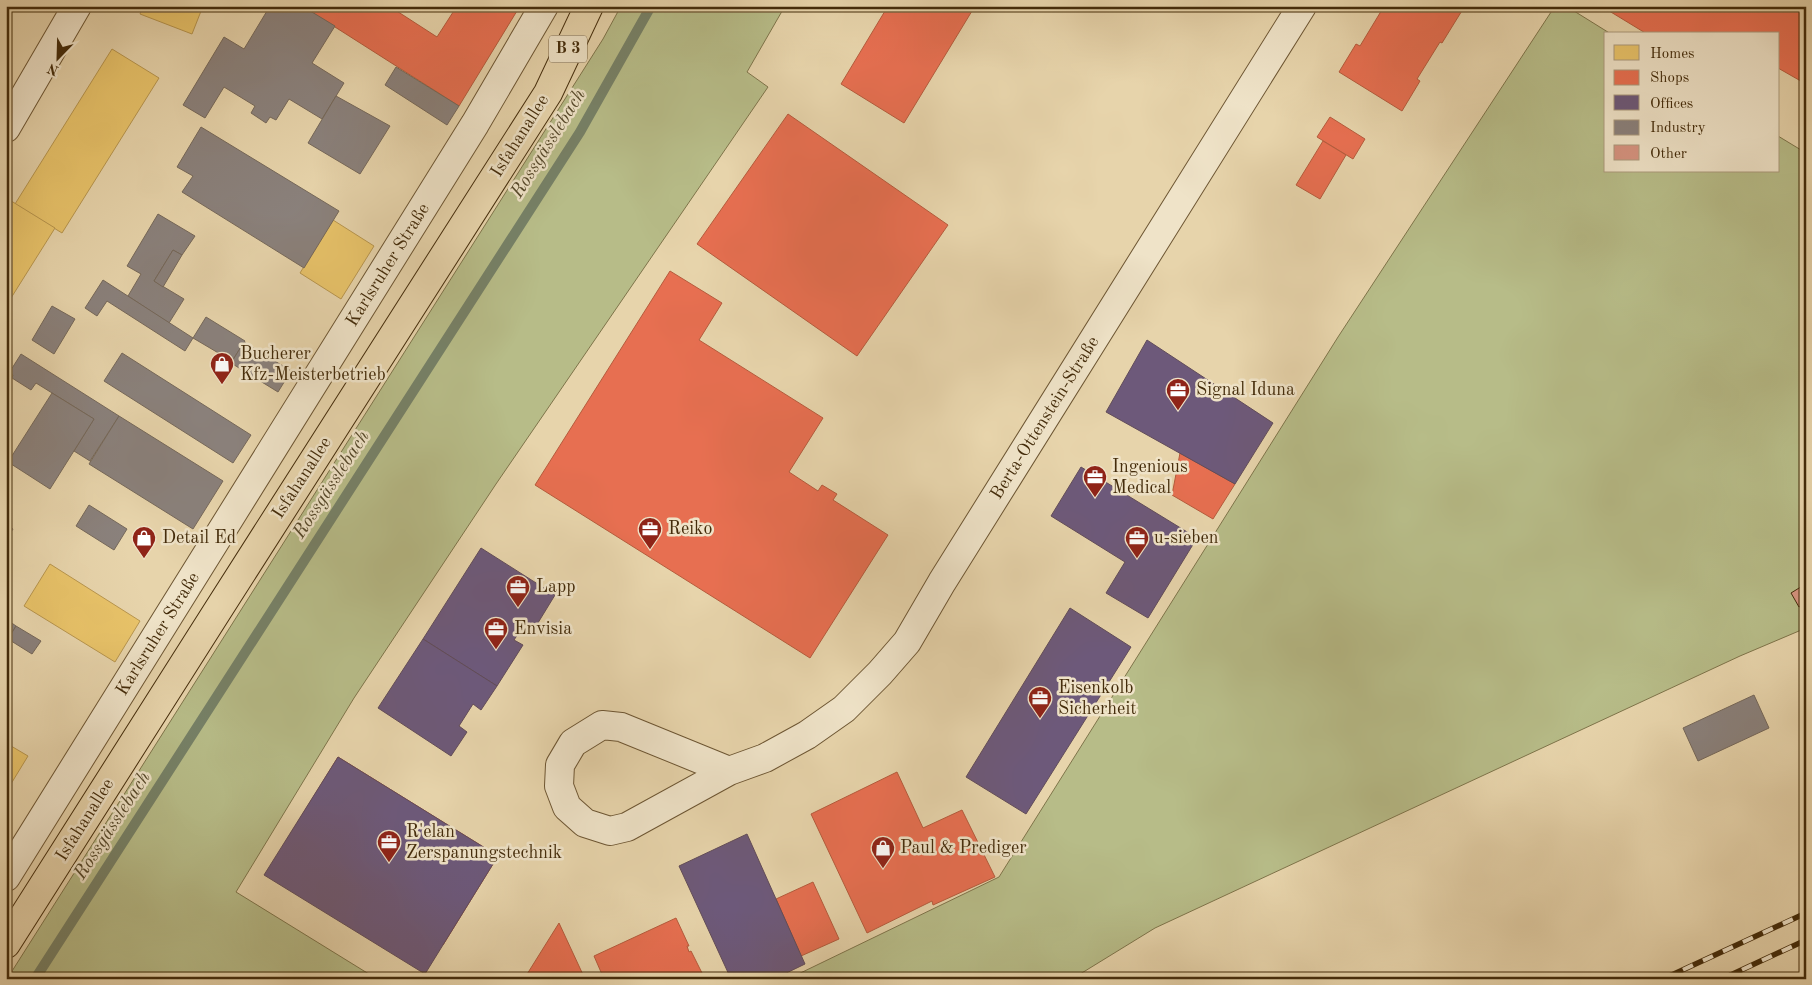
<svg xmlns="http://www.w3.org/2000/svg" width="1812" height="985" font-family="'Old Standard TT',serif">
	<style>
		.green { fill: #b7bc88; stroke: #7e744a }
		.homes { fill: #e9c46a; stroke: #b8964e }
		.shops { fill: #e76f51; stroke: #b65b3c }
		.offices { fill: #6d597a; stroke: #614c59 }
		.industry { fill: #8a817c; stroke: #75685a }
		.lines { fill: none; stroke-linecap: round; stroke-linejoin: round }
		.stream { stroke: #768167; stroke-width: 10 }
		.building { fill: #d59380; stroke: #442c0b }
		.minor-casing { stroke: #6d5633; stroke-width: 30 }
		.highway-casing { stroke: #442c0b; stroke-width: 30 }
		.minor { stroke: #efe3c8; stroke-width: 28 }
		.highway { stroke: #e7d4ab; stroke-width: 28 }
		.rail-casing { stroke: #442c0b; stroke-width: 5.5 }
		.rail { stroke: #efe3c8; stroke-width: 4; stroke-dasharray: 11; stroke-linecap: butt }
		.labels { text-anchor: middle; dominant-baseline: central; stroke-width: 5; stroke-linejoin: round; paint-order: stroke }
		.shield { fill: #efe3c8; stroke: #776344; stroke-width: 1 }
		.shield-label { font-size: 16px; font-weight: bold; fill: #442c0b }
		.street-label { font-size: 18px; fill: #442c0b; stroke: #efe3c8 }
		.poi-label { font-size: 18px; fill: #442c0b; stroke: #efe3c8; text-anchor: start }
		.water-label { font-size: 19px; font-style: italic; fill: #55482a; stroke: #efe3c8 }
	</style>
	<rect width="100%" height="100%" fill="#e7d4ab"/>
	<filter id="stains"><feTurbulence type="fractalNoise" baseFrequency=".004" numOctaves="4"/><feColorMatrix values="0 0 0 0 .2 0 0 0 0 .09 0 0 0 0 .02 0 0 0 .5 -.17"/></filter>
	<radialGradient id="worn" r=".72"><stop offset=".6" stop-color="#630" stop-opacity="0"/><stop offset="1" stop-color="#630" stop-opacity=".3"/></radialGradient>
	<g class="green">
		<path d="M 621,6 L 785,6 L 747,72 L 768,87 L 496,484 L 354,698 L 236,892 L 377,979 L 7,979 L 603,39 Z"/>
		<path d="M 1555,6 L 1566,6 L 1611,34 L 1606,34 L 1606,171 L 1778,171 L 1778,136 L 1806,153 L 1806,628 L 1740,656 L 1155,928 L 1072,979 L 788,979 L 999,877 L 1338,337 Z"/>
	</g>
	<g class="homes">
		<path d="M 143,6 L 203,6 L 192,34 L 140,14 Z"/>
		<path d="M 112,49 L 159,78 L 62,233 L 15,204 Z"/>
		<path d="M 8,199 L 55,228 L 6,306 L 6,202 Z"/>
		<path d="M 333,220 L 374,246 L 341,299 L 300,273 Z"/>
		<path d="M 6,371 L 13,375 L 6,387 Z"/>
		<path d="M 50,564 L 140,621 L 115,662 L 24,606 Z"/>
		<path d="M 6,743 L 28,756 L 6,792 Z"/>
	</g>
	<g class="shops">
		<path d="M 302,6 L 389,6 L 437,37 L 457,6 L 520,6 L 459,106 Z"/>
		<path d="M 888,6 L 975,6 L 904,123 L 841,84 Z"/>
		<path d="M 1381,6 L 1458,6 L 1463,9 L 1442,43 L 1440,42 L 1417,79 L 1420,81 L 1402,111 L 1339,72 L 1356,44 L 1360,46 L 1383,8 Z"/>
		<path d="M 1601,6 L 1806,6 L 1806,84 L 1778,68 L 1778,34 L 1673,34 L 1671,32 L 1670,34 L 1647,34 Z"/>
		<path d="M 788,114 L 948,225 L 857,356 L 697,244 Z"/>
		<path d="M 1330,117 L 1365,139 L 1353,159 L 1317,137 Z"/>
		<path d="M 1323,141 L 1346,155 L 1320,199 L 1296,185 Z"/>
		<path d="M 670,271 L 722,303 L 699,340 L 823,418 L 789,472 L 818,491 L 822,485 L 837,494 L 833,500 L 888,535 L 810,658 L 535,485 Z"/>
		<path d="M 1180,453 L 1235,484 L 1213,519 L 1172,495 Z"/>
		<path d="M 338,757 L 498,856 L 443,945 L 283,846 Z"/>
		<path d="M 897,772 L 923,828 L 962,810 L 995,877 L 933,905 L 932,901 L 867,933 L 811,814 Z"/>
		<path d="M 813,882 L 839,939 L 801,956 L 776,899 Z"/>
		<path d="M 676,918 L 689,946 L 687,946 L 689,952 L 691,951 L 705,979 L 604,979 L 594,956 Z"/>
		<path d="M 559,923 L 585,979 L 524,979 Z"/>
	</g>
	<g class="offices">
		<path d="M 1147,340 L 1273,423 L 1235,484 L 1106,412 Z"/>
		<path d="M 1081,467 L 1197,538 L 1148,618 L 1106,593 L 1125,562 L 1051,516 Z"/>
		<path d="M 481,548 L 555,595 L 533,631 L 524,625 L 514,640 L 523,645 L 497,686 L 423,639 Z"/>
		<path d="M 1070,608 L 1131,647 L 1026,814 L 966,777 Z"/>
		<path d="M 423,639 L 497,686 L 481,710 L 473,704 L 459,726 L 467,732 L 451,756 L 378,708 Z"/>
		<path d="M 338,757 L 498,856 L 425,974 L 264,875 Z"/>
		<path d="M 747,834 L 805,964 L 774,979 L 731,979 L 679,866 Z"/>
	</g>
	<g class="industry">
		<path d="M 270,6 L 302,6 L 335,26 L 312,63 L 344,83 L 322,119 L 289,99 L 276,120 L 270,117 L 266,123 L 251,113 L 255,106 L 224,87 L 205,118 L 183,105 L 224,37 L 244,49 Z"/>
		<path d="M 396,67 L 459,106 L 447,125 L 385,85 Z"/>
		<path d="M 336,96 L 390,126 L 360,174 L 308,143 Z"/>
		<path d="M 201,127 L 339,211 L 304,268 L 182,192 L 193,176 L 177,167 Z"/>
		<path d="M 158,214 L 195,236 L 182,255 L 173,250 L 154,281 L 184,299 L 169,323 L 128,296 L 141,274 L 127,266 Z"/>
		<path d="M 173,250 L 182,255 L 163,287 L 154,281 Z"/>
		<path d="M 103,280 L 193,338 L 185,351 L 107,301 L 97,316 L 85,308 Z"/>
		<path d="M 52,306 L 75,319 L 54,354 L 32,340 Z"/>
		<path d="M 206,317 L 245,341 L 232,361 L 193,338 Z"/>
		<path d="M 244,342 L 291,371 L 278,392 L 231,363 Z"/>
		<path d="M 122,353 L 251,435 L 233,463 L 104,381 Z"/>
		<path d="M 21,354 L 119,416 L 90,461 L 74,451 L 94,419 L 36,383 L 31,390 L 12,378 L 13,375 L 9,373 Z"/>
		<path d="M 52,393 L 94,419 L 50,489 L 8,462 Z"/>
		<path d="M 119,416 L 223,481 L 193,529 L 89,464 Z"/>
		<path d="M 89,505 L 127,529 L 114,550 L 76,526 Z"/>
		<path d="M 6,524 L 13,529 L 6,540 Z"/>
		<path d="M 6,619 L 16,626 L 8,639 L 6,638 Z"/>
		<path d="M 16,626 L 41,641 L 32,654 L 8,639 Z"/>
		<path d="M 1754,695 L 1769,728 L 1698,761 L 1683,728 Z"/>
	</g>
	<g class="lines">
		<path class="stream" d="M 35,979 L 580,132 L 651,6"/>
	</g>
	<path class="building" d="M 1806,577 L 1806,603 L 1799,607 L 1791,593 L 1804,585 L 1801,580 Z"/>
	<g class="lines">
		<g class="minor-casing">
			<g id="minor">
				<path d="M 6,128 L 77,6"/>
				<path d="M 729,771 L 621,727 L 602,725 L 573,743 L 560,765 L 559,786 L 567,807 L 585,823 L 610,831 L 627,827 L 729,771 L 765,758 L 807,735 L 844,709 L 880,673 L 907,642 L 942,582 L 1302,6"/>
				<path d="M 6,877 L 475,124 L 544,6"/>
			</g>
		</g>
		<g class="highway-casing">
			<path id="highway" d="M 6,944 L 218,610 L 548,93 L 589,6"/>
		</g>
		<use href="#minor" class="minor"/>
		<use href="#highway" class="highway"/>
		<g class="rail-casing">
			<g id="rail">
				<path d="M 1663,979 L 1806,913"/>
				<path d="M 1722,979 L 1806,940"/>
			</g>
		</g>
		<use href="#rail" class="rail"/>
	</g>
	<defs>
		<g id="shop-pin" transform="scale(1.25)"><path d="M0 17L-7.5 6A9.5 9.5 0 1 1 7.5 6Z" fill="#8f2418" stroke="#efe3c8"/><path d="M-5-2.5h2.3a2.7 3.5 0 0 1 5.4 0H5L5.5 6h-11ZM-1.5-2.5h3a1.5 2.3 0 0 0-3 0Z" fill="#fff"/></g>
		<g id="office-pin" transform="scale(1.25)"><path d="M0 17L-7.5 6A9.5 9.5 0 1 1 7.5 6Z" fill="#8f2418" stroke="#efe3c8"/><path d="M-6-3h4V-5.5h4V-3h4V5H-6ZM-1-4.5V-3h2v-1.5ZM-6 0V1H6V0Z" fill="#fff"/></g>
	</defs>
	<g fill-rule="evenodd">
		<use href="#shop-pin" x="222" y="364"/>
		<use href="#office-pin" x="1178" y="390"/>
		<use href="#office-pin" x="1095" y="477"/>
		<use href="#office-pin" x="650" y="529"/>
		<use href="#shop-pin" x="144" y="538"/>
		<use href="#office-pin" x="1137" y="538"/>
		<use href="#office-pin" x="518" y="587"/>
		<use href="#office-pin" x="496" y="629"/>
		<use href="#office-pin" x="1040" y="698"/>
		<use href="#office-pin" x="389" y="842"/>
		<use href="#shop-pin" x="883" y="848"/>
	</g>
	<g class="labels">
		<rect class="shield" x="549" y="35.5" width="38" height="27" rx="4"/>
		<g class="shield-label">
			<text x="568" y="49">B 3</text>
		</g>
		<g class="street-label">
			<text transform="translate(520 136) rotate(-58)">Isfahanallee</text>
			<text transform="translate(388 265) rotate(-58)">Karlsruher Straße</text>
			<text transform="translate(1045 418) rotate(-58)">Berta-Ottenstein-Straße</text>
			<text transform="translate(302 478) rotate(-57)">Isfahanallee</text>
			<text transform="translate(158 634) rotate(-58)">Karlsruher Straße</text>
			<text transform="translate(85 820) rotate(-58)">Isfahanallee</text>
		</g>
		<g class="poi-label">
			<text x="240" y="354">Bucherer<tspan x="240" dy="21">Kfz-Meisterbetrieb</tspan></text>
			<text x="1196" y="390">Signal Iduna</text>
			<text x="1112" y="467">Ingenious<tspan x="1112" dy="21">Medical</tspan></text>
			<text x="668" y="529">Reiko</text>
			<text x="162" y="538">Detail Ed</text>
			<text x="1154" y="538">u-sieben</text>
			<text x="536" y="587">Lapp</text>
			<text x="514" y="629">Envisia</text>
			<text x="1058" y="688">Eisenkolb<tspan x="1058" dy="21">Sicherheit</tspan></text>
			<text x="406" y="832">R'elan<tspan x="406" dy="21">Zerspanungstechnik</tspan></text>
			<text x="900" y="848">Paul &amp; Prediger</text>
		</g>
		<g class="water-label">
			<text transform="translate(549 144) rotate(-58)">Rossgässlebach</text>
			<text transform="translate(332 485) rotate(-57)">Rossgässlebach</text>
			<text transform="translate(113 826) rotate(-57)">Rossgässlebach</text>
		</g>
	</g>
	<rect width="1812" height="985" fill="none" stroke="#e7d4ab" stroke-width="25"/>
	<rect x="8" y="8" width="1797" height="970" fill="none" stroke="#442c0b" stroke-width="2.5"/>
	<rect x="12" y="12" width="1787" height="960" fill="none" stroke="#442c0b"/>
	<rect x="1604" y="32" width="175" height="140" fill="#efe3c8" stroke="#ab9a7c"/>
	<rect x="1614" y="45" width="25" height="15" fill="#e9c46a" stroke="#ab9a7c"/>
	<text x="1650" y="58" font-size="15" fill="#442c0b">Homes</text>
	<rect x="1614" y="70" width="25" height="15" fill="#e76f51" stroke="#ab9a7c"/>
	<text x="1650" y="82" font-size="15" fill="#442c0b">Shops</text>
	<rect x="1614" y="95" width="25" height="15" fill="#6d597a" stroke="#ab9a7c"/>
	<text x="1650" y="108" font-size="15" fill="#442c0b">Offices</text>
	<rect x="1614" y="120" width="25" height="15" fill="#8a817c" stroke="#ab9a7c"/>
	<text x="1650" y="132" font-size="15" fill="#442c0b">Industry</text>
	<rect x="1614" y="145" width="25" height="15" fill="#d59380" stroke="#ab9a7c"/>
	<text x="1650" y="158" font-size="15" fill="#442c0b">Other</text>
	<g transform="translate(58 58) rotate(203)" stroke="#efe3c8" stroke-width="4" paint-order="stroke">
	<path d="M0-4L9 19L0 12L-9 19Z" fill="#442c0b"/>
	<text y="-8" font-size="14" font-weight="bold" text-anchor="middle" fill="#442c0b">N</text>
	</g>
	<rect width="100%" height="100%" filter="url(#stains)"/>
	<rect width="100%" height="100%" fill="url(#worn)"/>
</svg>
